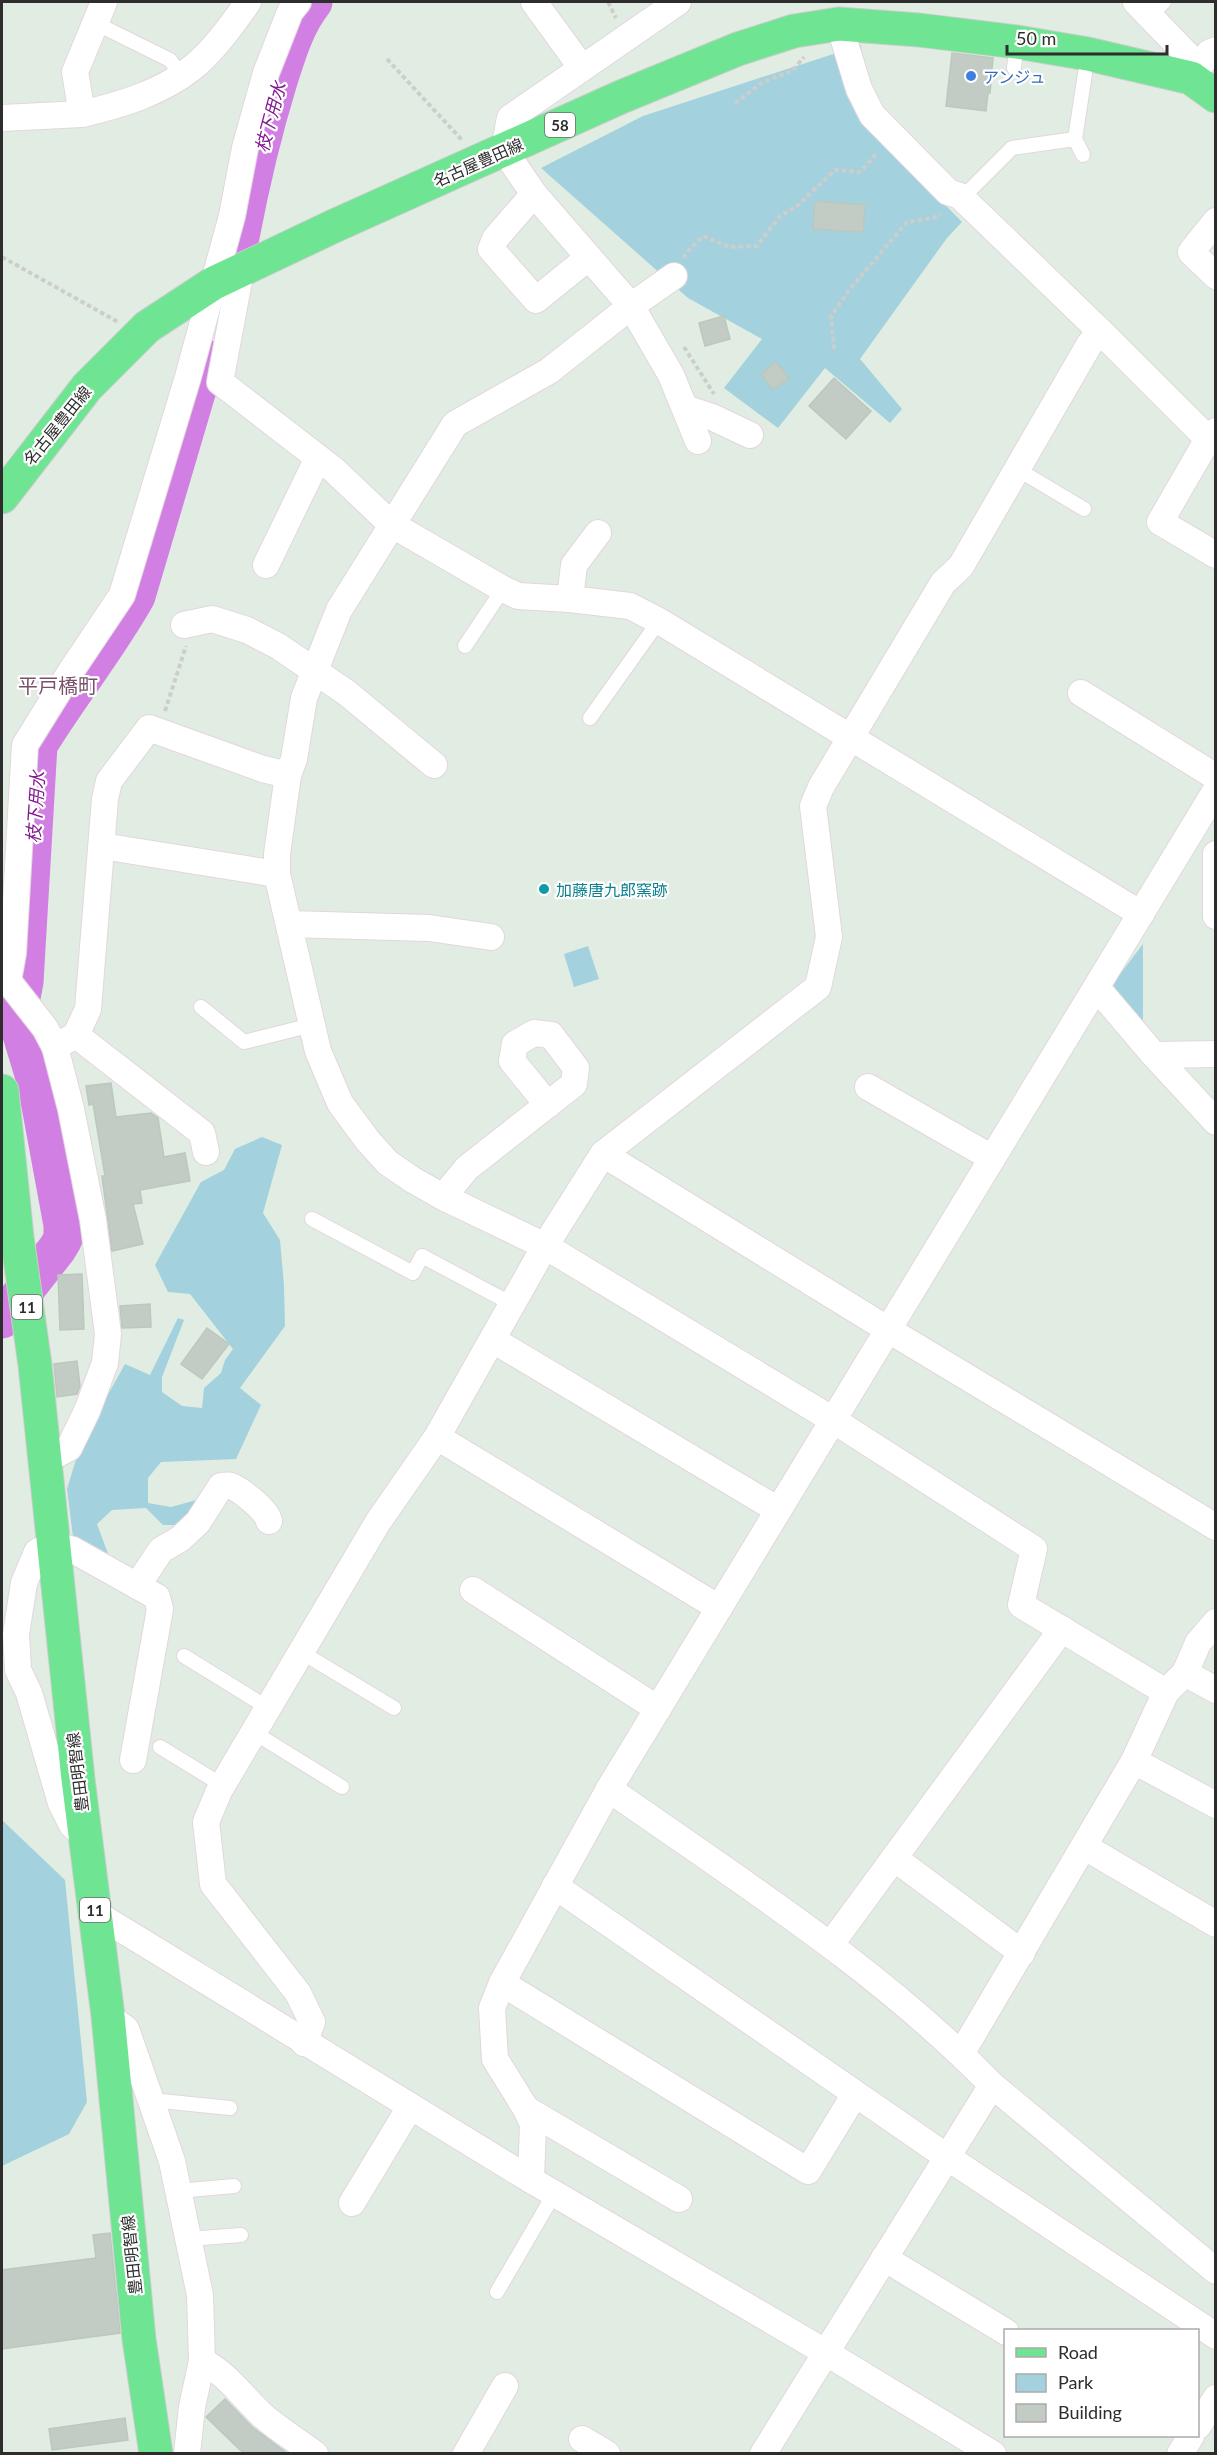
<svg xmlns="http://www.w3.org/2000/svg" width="1217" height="2455" font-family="Lato,'Noto Sans JP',sans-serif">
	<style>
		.green { fill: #a3d1dd }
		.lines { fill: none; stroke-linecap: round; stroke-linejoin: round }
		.river { stroke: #d17fe3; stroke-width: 39 }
		.building { fill: #c3ccc4; stroke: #bac8bd; stroke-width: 1.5 }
		.service-casing { stroke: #e3d6df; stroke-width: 16 }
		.minor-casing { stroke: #e3d6df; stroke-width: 28 }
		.primary-casing { stroke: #cdcdcd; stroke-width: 35 }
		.path { stroke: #cdcdcd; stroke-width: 4; stroke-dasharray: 4.5 3; stroke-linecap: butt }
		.service { stroke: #fff; stroke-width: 14 }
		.minor { stroke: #fff; stroke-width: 26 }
		.primary { stroke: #6fe493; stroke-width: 33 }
		.shop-dot { fill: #3f7fe0; stroke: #fff; stroke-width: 2 }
		.culture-dot { fill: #0f9aa8; stroke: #fff; stroke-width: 2 }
		.labels { text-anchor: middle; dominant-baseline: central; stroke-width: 4.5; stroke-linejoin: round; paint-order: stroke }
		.shield { fill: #fff; stroke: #6c6c6c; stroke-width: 1.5 }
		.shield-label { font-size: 15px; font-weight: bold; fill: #2d2d2d }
		.shop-label { font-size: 16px; fill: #366cbe; stroke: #fff; text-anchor: start }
		.street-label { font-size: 16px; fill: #2d2d2d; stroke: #fff }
		.culture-label { font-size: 16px; fill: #0d838f; stroke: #fff; text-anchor: start }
		.water-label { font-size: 18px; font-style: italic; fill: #851b92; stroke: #fff }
		.quarter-label { font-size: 20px; fill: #79516b; stroke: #fff }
	</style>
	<rect width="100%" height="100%" fill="#e1ede2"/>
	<g class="green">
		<path d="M 861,45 L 868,126 L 962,222 L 947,238 L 860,359 L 902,409 L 890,423 L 825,368 L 778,428 L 724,388 L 762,339 L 688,298 L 541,168 L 643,116 Z"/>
		<path d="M 1143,944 L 1143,1027 L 1108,990 Z"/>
		<path d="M 588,946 L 599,979 L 574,987 L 564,954 Z"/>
		<path d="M 262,1137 L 282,1145 L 263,1213 L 280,1240 L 284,1286 L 285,1326 L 240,1388 L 261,1405 L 236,1459 L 161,1462 L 148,1478 L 148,1503 L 171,1507 L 200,1499 L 187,1525 L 163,1525 L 146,1508 L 112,1510 L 97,1524 L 114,1570 L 74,1545 L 67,1489 L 81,1443 L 125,1364 L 150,1375 L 178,1318 L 184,1320 L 162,1377 L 162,1392 L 182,1406 L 202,1408 L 204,1388 L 221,1373 L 225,1360 L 233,1349 L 190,1294 L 168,1292 L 155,1265 L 201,1182 L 224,1170 L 235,1149 Z"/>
		<path d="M 2,1820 L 65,1880 L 87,2102 L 69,2134 L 2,2166 Z"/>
	</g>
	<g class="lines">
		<g class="river">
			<path d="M 240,237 C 250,184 262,133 278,81 C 287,53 295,25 313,2"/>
			<path d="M 2,1319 L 57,1249 L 63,1239 L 63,1225 L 37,1084 L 17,1018 L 24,982 L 38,745 C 69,694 107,648 136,596 L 206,359"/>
		</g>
	</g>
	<g class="building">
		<path d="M 952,53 L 993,58 L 990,93 L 988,93 L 986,111 L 946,106 Z"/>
		<path d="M 815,201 L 865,205 L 863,232 L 813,229 Z"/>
		<path d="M 724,316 L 730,339 L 705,346 L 699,323 Z"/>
		<path d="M 776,362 L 789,378 L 773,390 L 761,374 Z"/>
		<path d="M 834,378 L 871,411 L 846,439 L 809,406 Z"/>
		<path d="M 111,1083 L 116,1117 L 151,1113 L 158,1118 L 164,1157 L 185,1153 L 190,1181 L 140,1190 L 142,1203 L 133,1204 L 143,1244 L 112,1251 L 102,1176 L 105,1176 L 93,1104 L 89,1105 L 86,1086 Z"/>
		<path d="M 82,1274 L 84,1329 L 60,1330 L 58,1275 Z"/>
		<path d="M 150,1304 L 151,1327 L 122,1328 L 120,1306 Z"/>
		<path d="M 207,1328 L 229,1344 L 202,1379 L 181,1364 Z"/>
		<path d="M 77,1361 L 80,1386 L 77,1394 L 57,1397 L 54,1364 Z"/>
		<path d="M 110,2233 L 120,2333 L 2,2349 L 2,2270 L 96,2258 L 93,2235 Z"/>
		<path d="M 225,2399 L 252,2427 L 288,2454 L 246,2454 L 240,2450 L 206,2417 Z"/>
		<path d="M 125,2418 L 128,2440 L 52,2450 L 49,2429 Z"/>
	</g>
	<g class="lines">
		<g class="service-casing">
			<g id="service">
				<path d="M 1150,16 L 1164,2"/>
				<path d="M 95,23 L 170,60 L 181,75"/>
				<path d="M 1014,68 L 1017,42"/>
				<path d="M 1083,155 L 1075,139 L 1088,54"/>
				<path d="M 962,198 L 1012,148 L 1075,139"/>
				<path d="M 1017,469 L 1084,509"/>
				<path d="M 465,646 L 503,589"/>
				<path d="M 590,718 L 659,621"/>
				<path d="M 201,1007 L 244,1042 L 312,1025"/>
				<path d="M 312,1219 L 413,1273 L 422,1256 L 512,1304"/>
				<path d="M 301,1652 L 394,1708"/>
				<path d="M 184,1656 L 268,1708"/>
				<path d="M 253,1732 L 342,1787"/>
				<path d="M 160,1747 L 222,1785"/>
				<path d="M 151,2100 L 230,2108"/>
				<path d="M 178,2191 L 234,2186"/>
				<path d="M 188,2239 L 241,2235"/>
				<path d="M 497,2292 L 554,2194"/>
			</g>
		</g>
		<g class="minor-casing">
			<g id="minor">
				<path d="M 534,2 L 582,68"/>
				<path d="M 1136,2 L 1199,67"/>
				<path d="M 839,24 L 859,89 L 872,115 L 948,192 L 960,196 L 1100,331"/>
				<path d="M 1191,78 L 1209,53 L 1216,50"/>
				<path d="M 82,114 C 120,105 161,93 192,68 C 213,52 233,24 248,2"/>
				<path d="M 2,118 L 82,114 L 75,72 L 104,2"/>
				<path d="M 534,194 L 495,239 L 491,249 L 536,300 L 588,258"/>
				<path d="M 1216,221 L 1191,252 L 1216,276"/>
				<path d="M 241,270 L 220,382 L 334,470 L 391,524 L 503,589 L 518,596 L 570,599 L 630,606 L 659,621 L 1141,914"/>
				<path d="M 674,276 L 631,306 L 671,375 L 698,441"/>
				<path d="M 685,408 L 712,417 L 750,435"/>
				<path d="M 1216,431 L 1208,439 L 1160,522 L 1216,555"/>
				<path d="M 266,565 L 318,458"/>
				<path d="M 570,599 L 574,565 L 598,533"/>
				<path d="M 184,625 L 212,619 L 247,630 L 278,646 L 347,693 L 434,765"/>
				<path d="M 1081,693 L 1216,777"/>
				<path d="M 288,775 L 294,759 L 304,698 L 339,610 L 455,424 L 549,371 L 631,306 L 534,194 L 504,150 L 510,118 L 678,2"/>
				<path d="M 102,846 L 277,874"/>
				<path d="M 1216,854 L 1216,916"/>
				<path d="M 289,924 L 429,928 L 491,937"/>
				<path d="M 2,981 L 8,981 L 45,1028 L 55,1047 L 71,1109 L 93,1220 L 108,1334 L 105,1363 L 87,1411 L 69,1448 L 44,1461"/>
				<path d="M 8,981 L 13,953 L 25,745 L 71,671 L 122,595 L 188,377 L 232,216 L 245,148 L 266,73 L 290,12 L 298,2"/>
				<path d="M 1097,988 L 1154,1055 L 1216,1122"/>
				<path d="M 76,1035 L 202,1133 L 206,1152"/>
				<path d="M 55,1047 L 76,1035 L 88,1009 L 105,799 L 109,781 L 149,728 L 263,769 L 288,775 L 277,854 L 277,874 L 318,1051 L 340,1103 L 368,1141 L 388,1163 L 413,1180 L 443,1197 L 545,1246 L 833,1420 L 1034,1549 L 1021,1605 L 1166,1692"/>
				<path d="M 1154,1055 L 1216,1054"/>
				<path d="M 868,1087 L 992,1158"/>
				<path d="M 603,1154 L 887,1329 L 1216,1527"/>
				<path d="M 443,1197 L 467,1168 L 574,1084 L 576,1068 L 551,1035 L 534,1033 L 515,1044 L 512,1061 L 548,1105"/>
				<path d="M 493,1340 L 778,1510"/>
				<path d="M 137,1586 L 161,1550 L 180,1539 L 198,1522 L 221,1486 C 224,1486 228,1485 231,1486 C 241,1490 267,1510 269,1521"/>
				<path d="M 473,1590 L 658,1709"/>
				<path d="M 719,1608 L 437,1437 L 545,1246 L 603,1154 L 818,987 L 829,937 L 813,806 L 821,787 L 943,583 L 961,566 L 1089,345 L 1100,331 L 1208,439"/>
				<path d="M 1185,1673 L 1216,1690"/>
				<path d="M 1134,1761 L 1216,1805"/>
				<path d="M 609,1789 C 741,1882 879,1969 992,2085 L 1216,2271"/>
				<path d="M 85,1837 L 72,1825 L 61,1803 L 29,1693 L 18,1670 L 16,1634 L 24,1583 L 37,1552 L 53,1544 L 73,1550 L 157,1597 L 160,1609 L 133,1760"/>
				<path d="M 1085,1847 L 1216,1924"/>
				<path d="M 894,1858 L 1022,1953"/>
				<path d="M 555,1886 L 947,2157 L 1216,2336"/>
				<path d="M 95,1913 L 531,2180 L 825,2352 L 993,2454"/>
				<path d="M 831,1944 L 1062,1629"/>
				<path d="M 502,1983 L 808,2171 L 855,2094"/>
				<path d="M 108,2016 L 126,2029 L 172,2161 L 200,2295 L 202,2361 L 192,2407 L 187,2454"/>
				<path d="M 304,2043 L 312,2022 L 298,1993 L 213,1884 L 206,1822 L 219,1791 L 378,1522 L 437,1437"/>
				<path d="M 961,2054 L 1134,1761 L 1166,1692 L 1185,1673 L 1198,1643 L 1216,1622"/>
				<path d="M 526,2109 L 679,2199"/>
				<path d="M 531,2180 L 533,2124 L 526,2109 L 495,2059 L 492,2008 L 502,1983 L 609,1789 L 1216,790"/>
				<path d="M 352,2203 L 410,2107"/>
				<path d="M 884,2258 L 1006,2332"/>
				<path d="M 202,2361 C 227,2374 241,2395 261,2414 C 277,2429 298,2441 315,2454"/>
				<path d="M 1198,2426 L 1216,2398"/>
				<path d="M 582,2439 L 607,2454"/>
				<path d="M 466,2454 L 505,2386"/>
				<path d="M 763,2454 L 992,2085"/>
				<path d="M 1180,2454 L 1191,2436"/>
			</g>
		</g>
		<g class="primary-casing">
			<g id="primary">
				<path d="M 2,497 L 87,387 L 147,327 L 214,283 L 334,226 L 621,97 L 738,49 L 794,31 L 839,24 L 919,30 L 1017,42 L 1088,54 L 1191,78 L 1216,96"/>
				<path d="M 2,1091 L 17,1237 L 35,1365 L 78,1779 L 108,2016 L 139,2339 L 156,2454"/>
			</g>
		</g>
		<g class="path">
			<path d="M 608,2 L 616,18"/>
			<path d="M 387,59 L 462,140"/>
			<path d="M 735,103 L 763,82 L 792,71 L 804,57"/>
			<path d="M 2,257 L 118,322"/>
			<path d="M 684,258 L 685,254 L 703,236 L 729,247 L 757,246 L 780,216 L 797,206 L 835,170 L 860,172 L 878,152"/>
			<path d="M 684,347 L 714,394"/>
			<path d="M 834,349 L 831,316 L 850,289 L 907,222 L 933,218 L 941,214"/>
			<path d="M 165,711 L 186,646"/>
		</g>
		<use href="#service" class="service"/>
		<use href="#minor" class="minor"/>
		<use href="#primary" class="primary"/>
	</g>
	<circle class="shop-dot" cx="971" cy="76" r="6"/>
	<circle class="culture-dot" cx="544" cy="889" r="6"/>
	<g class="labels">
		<g class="shield">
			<rect x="545" y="113" width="30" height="24" rx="4.5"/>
			<rect x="12" y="1295" width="30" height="24" rx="4.5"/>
			<rect x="80" y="1898" width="30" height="24" rx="4.5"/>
		</g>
		<g class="shield-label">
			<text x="560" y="125">58</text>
			<text x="27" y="1307">11</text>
			<text x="95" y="1910">11</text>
		</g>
		<g class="shop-label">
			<text x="983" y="76">アンジュ</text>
		</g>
		<g class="street-label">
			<text transform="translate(478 162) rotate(-24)">名古屋豊田線</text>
			<text transform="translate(57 425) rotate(-51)">名古屋豊田線</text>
			<text transform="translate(77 1772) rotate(-97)">豊田明智線</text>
			<text transform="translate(131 2255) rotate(-96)">豊田明智線</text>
		</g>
		<g class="culture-label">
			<text x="556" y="889">加藤唐九郎窯跡</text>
		</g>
		<g class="water-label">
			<text transform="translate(270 117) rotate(-75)">枝下用水</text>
			<text transform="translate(35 807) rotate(-86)">枝下用水</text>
		</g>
		<g class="quarter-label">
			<text x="58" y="685">平戸橋町</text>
		</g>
	</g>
	<rect width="1217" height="2455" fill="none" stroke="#2d2d2d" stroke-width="6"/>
	<rect x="1004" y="2329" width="195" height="108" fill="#ffffff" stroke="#ababab" stroke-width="1.5"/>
	<rect x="1016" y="2348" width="30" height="9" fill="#6fe493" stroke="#ababab" stroke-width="1.5"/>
	<text x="1058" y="2359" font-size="18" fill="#2d2d2d">Road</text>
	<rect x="1016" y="2374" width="30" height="18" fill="#a3d1dd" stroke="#ababab" stroke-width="1.5"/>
	<text x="1058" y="2389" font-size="18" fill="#2d2d2d">Park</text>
	<rect x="1016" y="2404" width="30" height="18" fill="#c3ccc4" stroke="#ababab" stroke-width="1.5"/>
	<text x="1058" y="2419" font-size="18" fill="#2d2d2d">Building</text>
	<path d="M1007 45v9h160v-9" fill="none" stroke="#2d2d2d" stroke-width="3"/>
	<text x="1016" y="45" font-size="18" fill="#2d2d2d" stroke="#ffffff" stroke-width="4.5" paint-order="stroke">50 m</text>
</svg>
